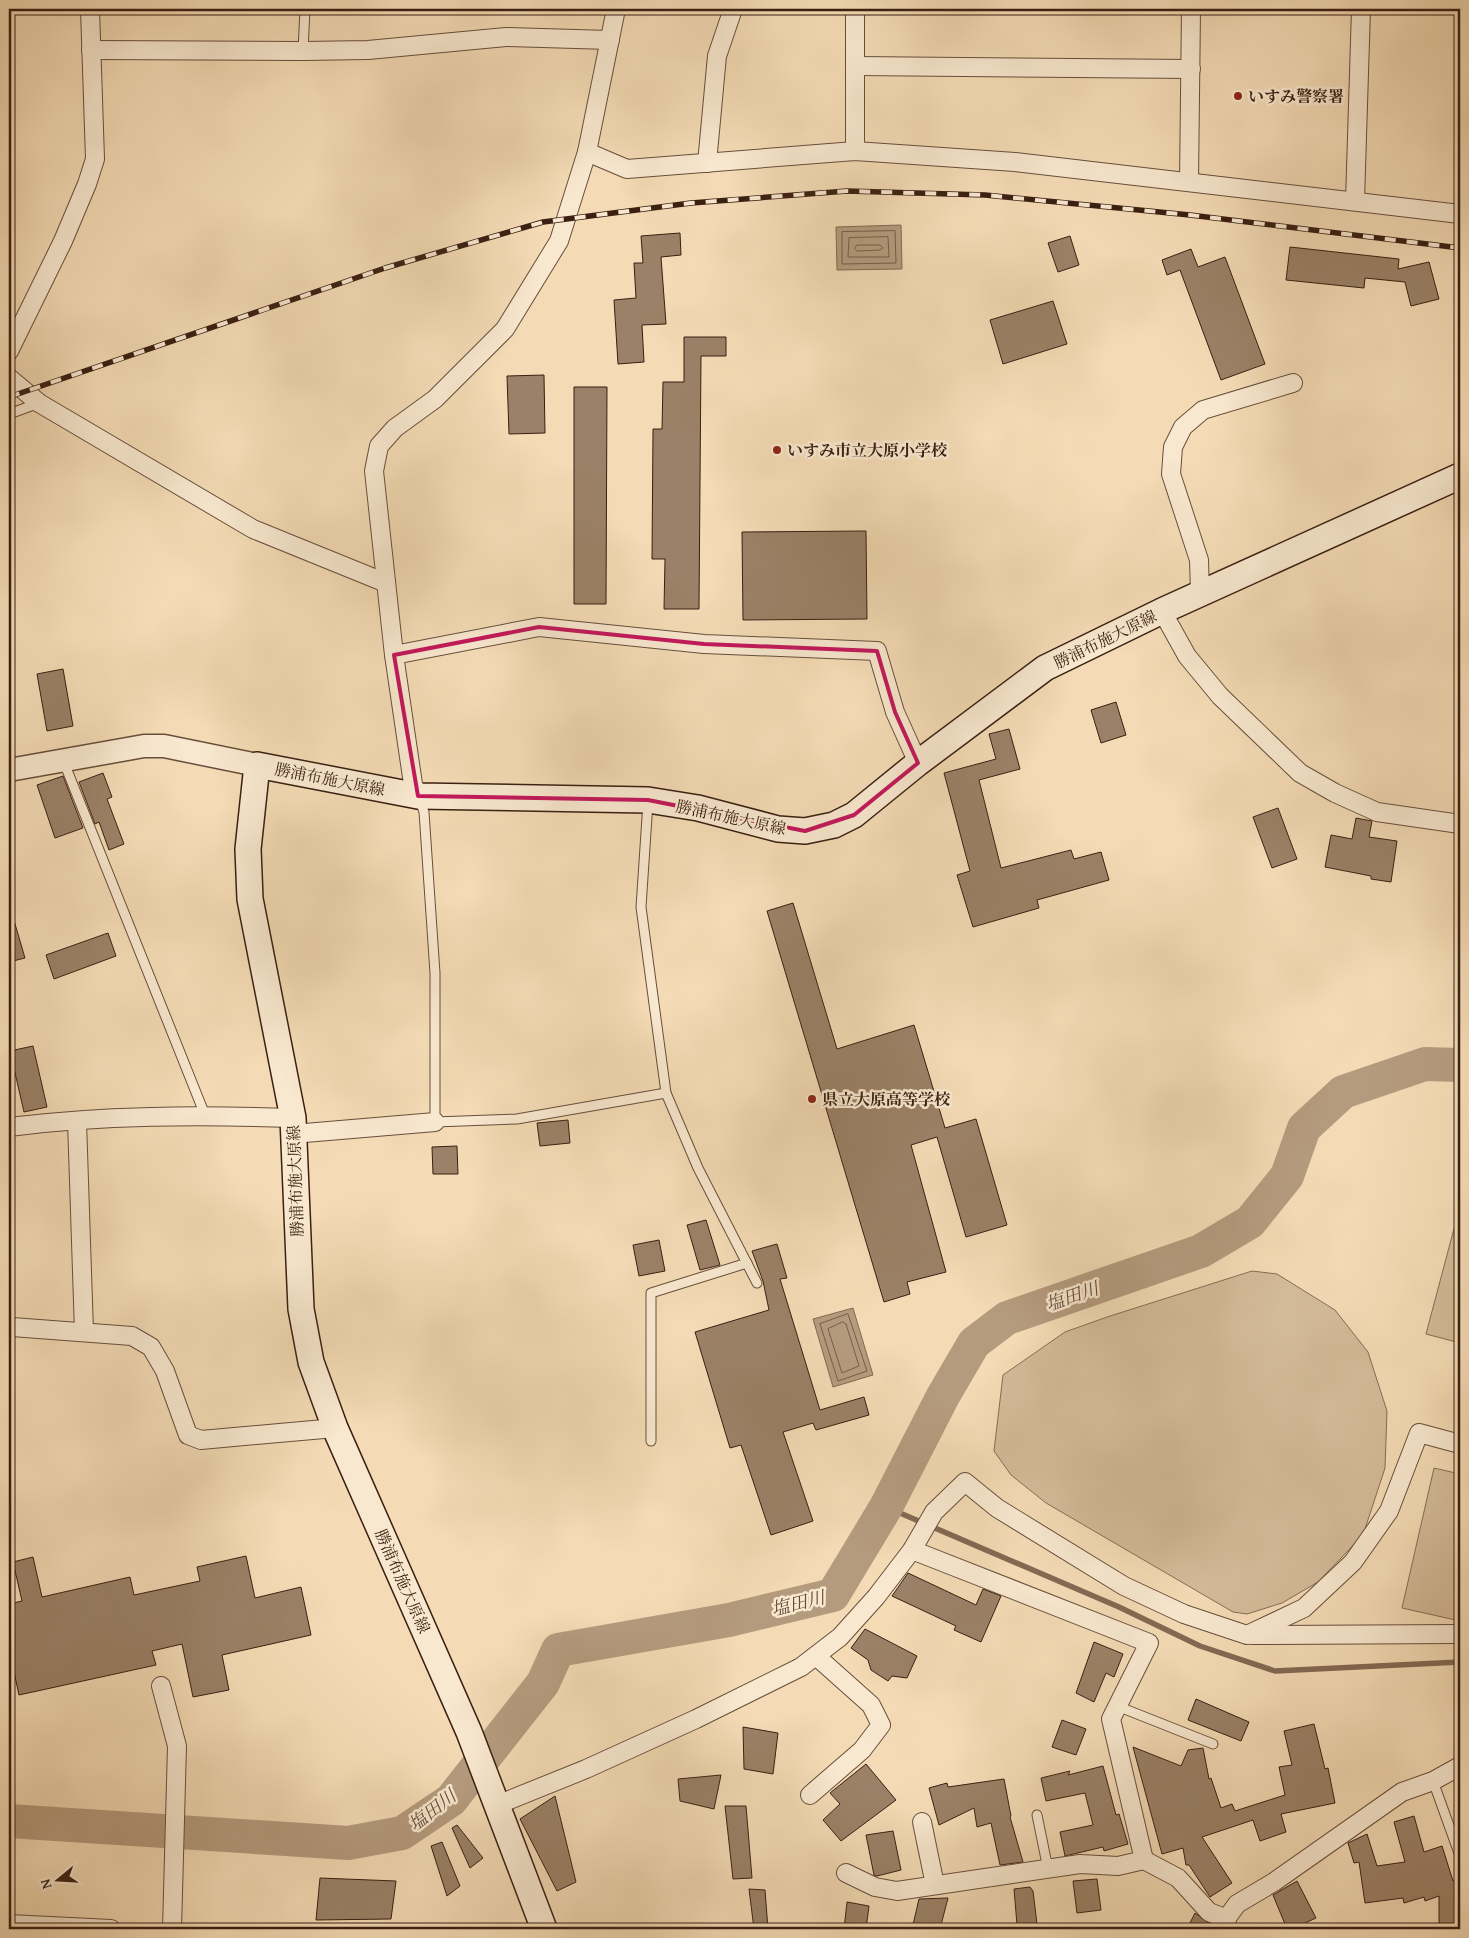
<svg xmlns="http://www.w3.org/2000/svg" width="1469" height="1938" font-family="'Gentium Book Plus','Noto Serif JP',serif">
	<style>
		.green { fill: #d4bb99; stroke: #876d56 }
		.water { fill: #b59b7e; stroke: #846953 }
		.lines { fill: none; stroke-linecap: round; stroke-linejoin: round }
		.shore { stroke: #785d48; stroke-width: 1 }
		.stream { stroke: #846953; stroke-width: 5.5 }
		.river { stroke: #b59b7e; stroke-width: 34 }
		.building { fill: #9b8167; stroke: #3a1f12 }
		.service-casing { stroke: #684e3b; stroke-width: 11 }
		.minor-casing { stroke: #684e3b; stroke-width: 20 }
		.tertiary-casing { stroke: #684e3b; stroke-width: 25 }
		.secondary-casing { stroke: #3a1f12; stroke-width: 28 }
		.service { stroke: #f8e8cf; stroke-width: 9 }
		.minor { stroke: #f8e8cf; stroke-width: 18 }
		.tertiary { stroke: #f8e8cf; stroke-width: 22 }
		.secondary { stroke: #f8e8cf; stroke-width: 25 }
		.rail-casing { stroke: #3a1f12; stroke-width: 5.5 }
		.rail { stroke: #f8e8cf; stroke-width: 4; stroke-dasharray: 11; stroke-linecap: butt }
		.marked { fill: none; stroke: #c2185b; stroke-width: 4; stroke-linejoin: round }
		.poi-dot { fill: #8f2418; stroke: #f8e8cf; stroke-width: 2 }
		.labels { text-anchor: middle; dominant-baseline: central; stroke-width: 5; stroke-linejoin: round; paint-order: stroke }
		.poi-label { font-size: 16px; font-weight: bold; fill: #3a1f12; stroke: #f8e8cf; text-anchor: start }
		.street-label { font-size: 16px; fill: #3a1f12; stroke: #f8e8cf }
		.water-label { font-size: 18px; font-style: italic; fill: #654a38; stroke: #f8e8cf }
	</style>
	<rect width="100%" height="100%" fill="#f4dbb5"/>
	<filter id="stains"><feTurbulence type="fractalNoise" baseFrequency=".004" numOctaves="4"/><feColorMatrix values="0 0 0 0 .2 0 0 0 0 .09 0 0 0 0 .02 0 0 0 .5 -.17"/></filter>
	<radialGradient id="worn" r=".72"><stop offset=".6" stop-color="#630" stop-opacity="0"/><stop offset="1" stop-color="#630" stop-opacity=".3"/></radialGradient>
	<g class="green">
		<path d="M 1460,1206 L 1460,1343 L 1426,1334 Z"/>
		<path d="M 1252,1271 L 1277,1274 L 1335,1310 L 1368,1352 L 1387,1411 L 1385,1468 L 1363,1535 L 1318,1582 L 1282,1603 L 1247,1614 L 1233,1612 L 1046,1503 L 1011,1475 L 994,1451 L 1003,1375 L 1065,1332 L 1107,1317 Z"/>
		<path d="M 1434,1468 L 1460,1474 L 1460,1621 L 1402,1608 Z"/>
	</g>
	<g class="water">
		<path d="M 901,225 L 902,269 L 837,270 L 836,227 Z"/>
		<path d="M 853,1308 L 873,1375 L 833,1387 L 813,1319 Z"/>
	</g>
	<g class="lines">
		<g class="shore">
			<path d="M 895,231 L 896,263 L 842,264 L 842,232 Z"/>
			<path d="M 888,237 L 889,257 L 848,257 L 849,238 Z"/>
			<path d="M 857,245 L 880,245 L 883,248 L 880,250 L 857,251 L 855,249 Z"/>
			<path d="M 848,1314 L 867,1371 L 838,1381 L 820,1324 Z"/>
			<path d="M 843,1322 L 846,1324 L 859,1366 L 842,1373 L 828,1329 Z"/>
		</g>
		<path class="stream" d="M 886,1507 L 1119,1607 L 1200,1646 L 1275,1671 L 1460,1662"/>
		<path class="river" d="M 9,1821 L 348,1843 L 402,1833 L 451,1800 L 543,1683 L 558,1650 L 729,1620 L 833,1595 L 886,1507 L 943,1396 L 974,1343 L 1007,1318 L 1201,1251 L 1250,1222 L 1287,1176 L 1304,1128 L 1343,1092 L 1425,1064 L 1460,1065"/>
	</g>
	<g class="building">
		<path d="M 680,233 L 681,255 L 661,257 L 666,324 L 642,325 L 644,362 L 618,364 L 614,300 L 636,298 L 634,263 L 643,263 L 641,236 Z"/>
		<path d="M 1070,236 L 1079,265 L 1058,272 L 1048,243 Z"/>
		<path d="M 1290,247 L 1399,259 L 1398,269 L 1429,262 L 1439,299 L 1411,306 L 1405,282 L 1365,278 L 1364,288 L 1286,280 Z"/>
		<path d="M 1191,249 L 1198,267 L 1225,257 L 1265,364 L 1221,380 L 1180,270 L 1167,275 L 1162,260 Z"/>
		<path d="M 1053,301 L 1067,344 L 1003,364 L 990,320 Z"/>
		<path d="M 684,337 L 726,337 L 726,356 L 701,356 L 699,609 L 664,609 L 665,559 L 652,559 L 653,429 L 662,429 L 663,382 L 684,382 Z"/>
		<path d="M 544,375 L 545,433 L 509,434 L 507,376 Z"/>
		<path d="M 574,387 L 607,387 L 606,604 L 574,604 Z"/>
		<path d="M 866,531 L 867,619 L 743,620 L 742,532 Z"/>
		<path d="M 63,669 L 73,726 L 47,731 L 37,674 Z"/>
		<path d="M 1116,702 L 1126,735 L 1101,743 L 1091,710 Z"/>
		<path d="M 1009,729 L 1020,769 L 979,780 L 1001,868 L 1071,850 L 1074,859 L 1101,852 L 1109,880 L 1037,900 L 1039,908 L 973,927 L 957,875 L 970,871 L 944,773 L 996,759 L 989,734 Z"/>
		<path d="M 103,773 L 112,797 L 107,799 L 124,844 L 109,850 L 99,822 L 95,824 L 79,782 Z"/>
		<path d="M 63,776 L 83,828 L 55,838 L 37,785 Z"/>
		<path d="M 1278,808 L 1297,859 L 1272,868 L 1253,817 Z"/>
		<path d="M 1356,818 L 1372,821 L 1369,837 L 1397,841 L 1391,882 L 1371,879 L 1371,876 L 1325,867 L 1331,835 L 1352,839 Z"/>
		<path d="M 793,903 L 837,1049 L 914,1025 L 945,1128 L 976,1119 L 1007,1225 L 966,1237 L 937,1137 L 911,1145 L 946,1272 L 907,1282 L 910,1294 L 884,1302 L 767,911 Z"/>
		<path d="M 9,917 L 13,917 L 25,958 L 9,962 Z"/>
		<path d="M 108,933 L 116,956 L 54,979 L 46,955 Z"/>
		<path d="M 33,1046 L 47,1107 L 24,1112 L 10,1051 Z"/>
		<path d="M 568,1120 L 570,1143 L 540,1146 L 537,1123 Z"/>
		<path d="M 457,1146 L 458,1174 L 433,1174 L 432,1147 Z"/>
		<path d="M 706,1220 L 720,1265 L 700,1270 L 687,1225 Z"/>
		<path d="M 659,1240 L 665,1271 L 639,1276 L 633,1245 Z"/>
		<path d="M 777,1244 L 787,1278 L 780,1279 L 820,1410 L 864,1397 L 869,1415 L 816,1430 L 813,1423 L 783,1432 L 813,1521 L 771,1535 L 741,1445 L 730,1448 L 695,1332 L 769,1310 L 763,1281 L 752,1251 Z"/>
		<path d="M 246,1556 L 255,1598 L 301,1587 L 311,1635 L 222,1655 L 229,1690 L 193,1697 L 182,1644 L 152,1651 L 156,1665 L 19,1695 L 9,1649 L 9,1604 L 22,1601 L 13,1562 L 33,1557 L 42,1597 L 130,1577 L 134,1595 L 200,1581 L 197,1567 Z"/>
		<path d="M 908,1573 L 976,1605 L 983,1589 L 1001,1596 L 981,1642 L 954,1630 L 956,1626 L 892,1596 Z"/>
		<path d="M 865,1629 L 917,1656 L 907,1678 L 892,1676 L 888,1681 L 871,1670 L 868,1660 L 851,1648 Z"/>
		<path d="M 1094,1642 L 1123,1654 L 1114,1677 L 1106,1673 L 1094,1702 L 1076,1693 Z"/>
		<path d="M 1196,1699 L 1249,1722 L 1241,1741 L 1188,1720 Z"/>
		<path d="M 1062,1720 L 1086,1729 L 1076,1755 L 1052,1747 Z"/>
		<path d="M 1314,1724 L 1325,1769 L 1328,1768 L 1335,1803 L 1281,1814 L 1286,1832 L 1260,1841 L 1253,1820 L 1202,1837 L 1232,1883 L 1210,1897 L 1189,1865 L 1186,1865 L 1183,1848 L 1162,1854 L 1133,1747 L 1181,1766 L 1188,1750 L 1203,1748 L 1209,1779 L 1211,1778 L 1221,1808 L 1232,1804 L 1235,1811 L 1285,1795 L 1279,1767 L 1292,1765 L 1284,1731 Z"/>
		<path d="M 743,1727 L 778,1733 L 773,1774 L 744,1769 Z"/>
		<path d="M 866,1764 L 896,1800 L 841,1841 L 823,1820 L 840,1804 L 830,1793 Z"/>
		<path d="M 1103,1766 L 1116,1815 L 1119,1814 L 1128,1844 L 1104,1851 L 1103,1847 L 1065,1856 L 1060,1832 L 1093,1825 L 1085,1793 L 1046,1801 L 1041,1778 L 1070,1771 L 1068,1775 Z"/>
		<path d="M 721,1775 L 714,1809 L 680,1801 L 678,1779 Z"/>
		<path d="M 1004,1779 L 1011,1816 L 1010,1817 L 1023,1862 L 1000,1865 L 991,1823 L 977,1827 L 974,1808 L 939,1825 L 929,1788 L 947,1783 L 948,1787 Z"/>
		<path d="M 555,1796 L 576,1882 L 557,1891 L 520,1819 Z"/>
		<path d="M 725,1806 L 746,1806 L 752,1878 L 733,1879 Z"/>
		<path d="M 1414,1816 L 1424,1852 L 1442,1846 L 1453,1881 L 1460,1879 L 1460,1929 L 1439,1929 L 1439,1896 L 1425,1901 L 1424,1897 L 1404,1903 L 1403,1898 L 1365,1903 L 1359,1862 L 1354,1863 L 1348,1843 L 1367,1834 L 1377,1866 L 1405,1862 L 1394,1822 Z"/>
		<path d="M 457,1825 L 483,1858 L 470,1868 L 452,1828 Z"/>
		<path d="M 893,1831 L 901,1870 L 877,1876 L 874,1875 L 866,1835 Z"/>
		<path d="M 442,1842 L 460,1886 L 447,1896 L 431,1846 Z"/>
		<path d="M 320,1878 L 396,1881 L 391,1919 L 316,1920 Z"/>
		<path d="M 1097,1879 L 1101,1910 L 1077,1913 L 1073,1881 Z"/>
		<path d="M 1297,1881 L 1316,1918 L 1305,1923 L 1308,1929 L 1287,1929 L 1273,1895 Z"/>
		<path d="M 1030,1887 L 1033,1891 L 1037,1924 L 1017,1925 L 1014,1889 Z"/>
		<path d="M 749,1889 L 765,1890 L 768,1929 L 754,1929 Z"/>
		<path d="M 948,1898 L 940,1929 L 912,1929 L 919,1899 Z"/>
		<path d="M 847,1902 L 869,1906 L 866,1929 L 844,1929 Z"/>
		<path d="M 1195,1913 L 1210,1924 L 1209,1929 L 1187,1929 Z"/>
	</g>
	<g class="lines">
		<g class="service-casing">
			<g id="service">
				<path d="M 303,51 L 305,9"/>
				<path d="M 9,414 L 39,403"/>
				<path d="M 63,760 L 205,1115"/>
				<path d="M 419,798 L 424,812 L 435,973 L 435,1122 L 517,1119 L 666,1093 L 641,907 L 648,802"/>
				<path d="M 666,1093 L 698,1168 L 757,1283"/>
				<path d="M 651,1441 L 651,1293 L 747,1263"/>
				<path d="M 1117,1706 L 1213,1744"/>
				<path d="M 1433,1781 L 1460,1856"/>
				<path d="M 1037,1815 L 1048,1869"/>
			</g>
		</g>
		<g class="minor-casing">
			<g id="minor">
				<path d="M 91,50 L 303,51 L 368,50 L 506,37 L 610,40"/>
				<path d="M 855,66 L 1191,69"/>
				<path d="M 855,151 L 855,9"/>
				<path d="M 587,152 L 627,169 L 855,151 L 1015,162 L 1460,214"/>
				<path d="M 707,163 L 717,56 L 733,9"/>
				<path d="M 1189,182 L 1191,9"/>
				<path d="M 1355,201 L 1361,9"/>
				<path d="M 9,351 L 63,241 L 87,184 L 95,159 L 90,9"/>
				<path d="M 9,378 L 39,403 L 253,529 L 386,583"/>
				<path d="M 1200,594 L 1199,560 L 1171,474 L 1173,447 L 1183,427 L 1203,410 L 1293,383"/>
				<path d="M 1162,611 L 1187,656 L 1220,696 L 1300,773 L 1335,793 L 1377,812 L 1460,824"/>
				<path d="M 394,655 L 539,627 L 704,644 L 877,651 L 895,712 L 918,763"/>
				<path d="M 418,796 L 413,784 L 394,655 L 374,471 L 379,446 L 395,428 L 435,399 L 505,329 L 559,241 L 587,152 L 616,9"/>
				<path d="M 77,1121 L 84,1332"/>
				<path d="M 9,1127 C 103,1115 199,1115 293,1118"/>
				<path d="M 293,1134 L 435,1122"/>
				<path d="M 12,1327 L 132,1336 L 151,1347 L 165,1371 L 188,1435 L 201,1440 L 335,1428"/>
				<path d="M 1252,1635 L 1460,1634"/>
				<path d="M 161,1686 L 177,1746 L 172,1929"/>
				<path d="M 810,1795 L 862,1750 L 881,1725 L 871,1705 L 816,1656"/>
				<path d="M 497,1805 L 586,1769 L 696,1719 L 801,1667 L 840,1637 L 876,1597 L 912,1550 L 934,1512 L 965,1482 L 997,1508 L 1124,1586 L 1184,1614 L 1247,1635 L 1304,1608 L 1353,1562 L 1389,1511 L 1419,1433 L 1460,1444"/>
				<path d="M 922,1822 L 935,1885"/>
				<path d="M 1144,1860 L 1178,1878 L 1209,1912 L 1227,1919"/>
				<path d="M 846,1873 L 875,1887 L 897,1891 L 1080,1864 L 1118,1866 L 1144,1860 L 1111,1719 L 1149,1643 L 912,1550"/>
				<path d="M 9,1924 L 111,1929"/>
				<path d="M 1219,1929 L 1237,1904 L 1274,1882 L 1402,1792 L 1433,1781 L 1460,1766"/>
			</g>
		</g>
		<g class="tertiary-casing">
			<path id="tertiary" d="M 9,770 L 144,746 L 164,746 L 257,765"/>
		</g>
		<g class="secondary-casing">
			<path id="secondary" d="M 544,1929 L 469,1732 L 335,1428 L 311,1362 L 301,1309 L 293,1118 L 250,899 L 248,849 L 257,765 L 418,796 L 648,800 L 698,808 L 778,829 L 805,831 L 834,825 L 854,815 L 918,763 L 1045,668 L 1162,611 L 1460,476"/>
		</g>
		<use href="#service" class="service"/>
		<use href="#minor" class="minor"/>
		<use href="#tertiary" class="tertiary"/>
		<use href="#secondary" class="secondary"/>
		<g class="rail-casing">
			<path id="rail" d="M 9,397 L 385,268 L 543,222 L 691,203 L 847,191 L 985,195 L 1190,215 L 1460,248"/>
		</g>
		<use href="#rail" class="rail"/>
	</g>
	<path class="marked" d="M 539,627 L 704,644 L 877,651 L 895,712 L 918,763 L 854,815 L 805,831 L 648,800 L 418,796 L 394,655 Z"/>
	<g class="poi-dot">
		<circle cx="1238" cy="96" r="5"/>
		<circle cx="777" cy="450" r="5"/>
		<circle cx="812" cy="1099" r="5"/>
	</g>
	<g class="labels">
		<g class="poi-label">
			<text x="1248" y="96">いすみ警察署</text>
			<text x="787" y="450">いすみ市立大原小学校</text>
			<text x="822" y="1099">県立大原高等学校</text>
		</g>
		<g class="street-label">
			<text transform="translate(1105 639) rotate(-26)">勝浦布施大原線</text>
			<text transform="translate(330 779) rotate(11)">勝浦布施大原線</text>
			<text transform="translate(731 817) rotate(12)">勝浦布施大原線</text>
			<text transform="translate(295 1181) rotate(-92)">勝浦布施大原線</text>
			<text transform="translate(403 1581) rotate(66)">勝浦布施大原線</text>
		</g>
		<g class="water-label">
			<text transform="translate(1072 1296) rotate(-19)">塩田川</text>
			<text transform="translate(798 1603) rotate(-14)">塩田川</text>
			<text transform="translate(432 1810) rotate(-38)">塩田川</text>
		</g>
	</g>
	<rect width="1469" height="1938" fill="none" stroke="#f4dbb5" stroke-width="30"/>
	<rect x="10" y="10" width="1449" height="1918" fill="none" stroke="#3a1f12" stroke-width="2.5"/>
	<rect x="15" y="15" width="1439" height="1908" fill="none" stroke="#3a1f12"/>
	<g transform="translate(58 1880) rotate(252)" stroke="#f8e8cf" stroke-width="4" paint-order="stroke">
	<path d="M0-4L9 19L0 12L-9 19Z" fill="#3a1f12"/>
	<text y="-8" font-size="14" font-weight="bold" text-anchor="middle" fill="#3a1f12">N</text>
	</g>
	<rect width="100%" height="100%" filter="url(#stains)"/>
	<rect width="100%" height="100%" fill="url(#worn)"/>
</svg>
